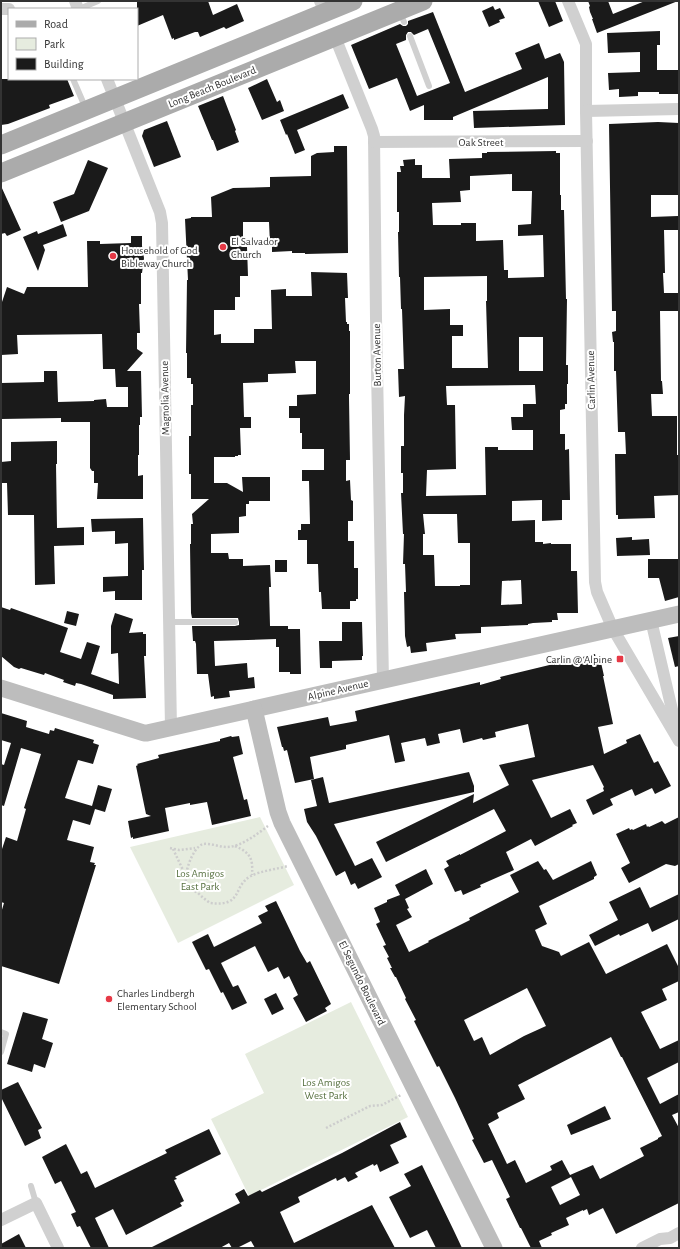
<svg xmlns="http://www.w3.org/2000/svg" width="680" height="1249" font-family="'Alegreya Sans',sans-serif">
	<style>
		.green { fill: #e6ecdf }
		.building { fill: #1a1a1a; fill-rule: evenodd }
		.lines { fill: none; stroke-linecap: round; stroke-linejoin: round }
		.path { stroke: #cdcdcd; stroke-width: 2.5; stroke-dasharray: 2 2; stroke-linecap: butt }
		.lane { stroke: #d0d0d0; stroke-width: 6 }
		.street { stroke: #d0d0d0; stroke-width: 12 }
		.secondary { stroke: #bdbdbd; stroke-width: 17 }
		.primary { stroke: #ababab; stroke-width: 19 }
		.poi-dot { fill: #e63946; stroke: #fff; stroke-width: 1.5 }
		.labels { text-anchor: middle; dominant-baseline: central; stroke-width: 4; stroke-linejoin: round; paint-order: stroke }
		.street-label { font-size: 11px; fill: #333; stroke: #fff }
		.poi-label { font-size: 11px; fill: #333; stroke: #fff; text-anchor: start }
		.park-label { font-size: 11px; fill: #56703f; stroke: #fff }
	</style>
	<rect width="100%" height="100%" fill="#fff"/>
	<g class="green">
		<path d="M 260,817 L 294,885 L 178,943 L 130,847 Z"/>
		<path d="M 351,1002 L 408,1117 L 249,1196 L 211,1119 L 264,1093 L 245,1054 Z"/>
	</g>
	<g class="building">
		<path d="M 137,1 L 208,1 L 213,15 L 237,4 L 244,21 L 226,29 L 224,27 L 200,37 L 198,32 L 195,32 L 174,40 L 174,38 L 172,39 L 163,15 L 137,26 Z"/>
		<path d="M 538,1 L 555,1 L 563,21 L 549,27 Z"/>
		<path d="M 588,1 L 608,1 L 613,14 L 645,1 L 678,1 L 597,33 L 592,19 L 593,19 L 590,12 L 589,7 L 590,6 Z"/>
		<path d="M 493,6 L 495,10 L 500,8 L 505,18 L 499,20 L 500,22 L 489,27 L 482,11 Z"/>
		<path d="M 433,12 L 465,92 L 522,69 L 515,53 L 539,43 L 545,59 L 560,53 L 564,62 L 565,125 L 474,128 L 473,111 L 548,109 L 548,77 L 453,117 L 453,120 L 424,120 L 424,105 L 410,111 L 397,78 L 369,89 L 351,45 L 400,24 L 403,26 L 406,26 L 408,24 L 408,21 ZM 428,29 L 450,83 L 417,96 L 396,44 L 406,40 L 406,35 L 408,32 L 411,32 L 414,35 Z"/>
		<path d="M 660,31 L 660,45 L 657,45 L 657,70 L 678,70 L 679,94 L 659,94 L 659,92 L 638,92 L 638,96 L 619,97 L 619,89 L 609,90 L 608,73 L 640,72 L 640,52 L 608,53 L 607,33 Z"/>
		<path d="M 1,79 L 67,79 L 74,96 L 49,105 L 50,108 L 8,124 L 1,125 Z"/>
		<path d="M 267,79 L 277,102 L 280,100 L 284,111 L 262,120 L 248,88 Z"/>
		<path d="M 343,94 L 349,108 L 297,130 L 305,150 L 295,154 L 287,134 L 286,135 L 280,120 Z"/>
		<path d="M 223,96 L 236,130 L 235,131 L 239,142 L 217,151 L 213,140 L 212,140 L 198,106 Z"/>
		<path d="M 167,121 L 181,157 L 154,167 L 142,136 L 144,130 Z"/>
		<path d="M 658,122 L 679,123 L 679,195 L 651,195 L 651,217 L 678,216 L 678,230 L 664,230 L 665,273 L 663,273 L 664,293 L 679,293 L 679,311 L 660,311 L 661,381 L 662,381 L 663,394 L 651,394 L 652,416 L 677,416 L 677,455 L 679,455 L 679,495 L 654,496 L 655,518 L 618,519 L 618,515 L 616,515 L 615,454 L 626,454 L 625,432 L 618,432 L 616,371 L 614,371 L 614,342 L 613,342 L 612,332 L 616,331 L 616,311 L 612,311 L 609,124 Z"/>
		<path d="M 334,146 L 347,146 L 348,253 L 305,254 L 305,253 L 292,253 L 292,251 L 272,252 L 272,244 L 270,244 L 269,222 L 243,222 L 243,247 L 247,247 L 248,276 L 240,276 L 240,297 L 235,297 L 235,310 L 214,310 L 214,335 L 221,334 L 221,343 L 254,343 L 254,329 L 272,329 L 271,290 L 286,289 L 286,296 L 312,296 L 311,272 L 347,273 L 348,298 L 345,298 L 346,322 L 347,322 L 347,324 L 349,324 L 349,331 L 350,331 L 350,394 L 349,394 L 349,398 L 350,460 L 346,460 L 346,481 L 350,480 L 351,500 L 353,501 L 353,521 L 348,521 L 348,541 L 354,541 L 354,568 L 358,568 L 358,599 L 356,599 L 356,601 L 350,601 L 350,609 L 322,609 L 321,592 L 319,592 L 318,564 L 307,564 L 307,540 L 298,540 L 298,530 L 301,530 L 301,524 L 310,524 L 309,481 L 302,481 L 302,470 L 324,470 L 324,449 L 302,449 L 302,433 L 300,433 L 300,418 L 289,418 L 289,406 L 297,406 L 297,395 L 316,394 L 316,361 L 295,361 L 296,373 L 268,374 L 268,382 L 243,383 L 244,417 L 251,417 L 251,428 L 240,428 L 241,455 L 238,455 L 238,456 L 235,456 L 235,457 L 214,457 L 214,483 L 227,483 L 243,492 L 242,477 L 270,477 L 270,501 L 249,501 L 249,504 L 246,504 L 246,516 L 239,517 L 239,533 L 211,534 L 211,553 L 228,553 L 229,559 L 243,559 L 243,566 L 270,565 L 271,587 L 269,587 L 270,626 L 288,626 L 288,629 L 300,629 L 301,674 L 290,674 L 290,672 L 279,672 L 279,647 L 276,647 L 276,639 L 214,641 L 215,666 L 247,663 L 248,678 L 254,677 L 255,688 L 229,691 L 230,697 L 214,699 L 214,696 L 211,697 L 208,674 L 197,674 L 196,644 L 195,641 L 193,641 L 192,626 L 235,626 L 239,625 L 239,622 L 238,618 L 192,618 L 191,613 L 190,544 L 191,544 L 191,524 L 193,524 L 192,514 L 209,499 L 191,499 L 191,474 L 189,474 L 189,436 L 191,436 L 191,405 L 193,405 L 193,384 L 191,384 L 191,378 L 187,378 L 187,353 L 186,353 L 187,280 L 188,280 L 185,219 L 191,218 L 191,217 L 212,217 L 211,197 L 233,188 L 270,187 L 270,177 L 311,176 L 311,156 L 317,153 L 334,152 Z"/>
		<path d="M 556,151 L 556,153 L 560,153 L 560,195 L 561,195 L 561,210 L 564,210 L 566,299 L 567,299 L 566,365 L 568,365 L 568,384 L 567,384 L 567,404 L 565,404 L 565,409 L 560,410 L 560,434 L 565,434 L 565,450 L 569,449 L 570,500 L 562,500 L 562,520 L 542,521 L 542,500 L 512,501 L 512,521 L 535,520 L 535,542 L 543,542 L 543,544 L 551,543 L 551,544 L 571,544 L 571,571 L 577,571 L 578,613 L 557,613 L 558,620 L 552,620 L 552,622 L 533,623 L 528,624 L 528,625 L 481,627 L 481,633 L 455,634 L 456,639 L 426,643 L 427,651 L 411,653 L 410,646 L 407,647 L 405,636 L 404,592 L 406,592 L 405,564 L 403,564 L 404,534 L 403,534 L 401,493 L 403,493 L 403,473 L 401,473 L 401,446 L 404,446 L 404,415 L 405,396 L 399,397 L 398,369 L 404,369 L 402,309 L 401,309 L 400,277 L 399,277 L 398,232 L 399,232 L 399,212 L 397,212 L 397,172 L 401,172 L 400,166 L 404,166 L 403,160 L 415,159 L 415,165 L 422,165 L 422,178 L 450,178 L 449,159 L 482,158 L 482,153 L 487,153 L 487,152 ZM 512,174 L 512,191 L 532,191 L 531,224 L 518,225 L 518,236 L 543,235 L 544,277 L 508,278 L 508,270 L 504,270 L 503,240 L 476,241 L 476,223 L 461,223 L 461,225 L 433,225 L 432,203 L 461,202 L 460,191 L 470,190 L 470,176 ZM 487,276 L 487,301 L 486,301 L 488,368 L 452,368 L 452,336 L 463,336 L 463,325 L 450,325 L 450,309 L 424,310 L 424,277 ZM 519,337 L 543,337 L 543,371 L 519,371 ZM 535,385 L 536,404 L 523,404 L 523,417 L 511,417 L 512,430 L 533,430 L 533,450 L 498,450 L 498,447 L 485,447 L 486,495 L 426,496 L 427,470 L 456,469 L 455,405 L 447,405 L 446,386 ZM 423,514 L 457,514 L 458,543 L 470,543 L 470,585 L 460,585 L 460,586 L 435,586 L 434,555 L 423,555 L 423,534 L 425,534 ZM 521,580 L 522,604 L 501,605 L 502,581 Z"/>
		<path d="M 88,160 L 108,168 L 89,211 L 61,222 L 53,202 L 74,194 Z"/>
		<path d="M 1,186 L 21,230 L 7,236 L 5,233 L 1,234 Z"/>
		<path d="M 63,224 L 67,236 L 43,245 L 45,250 L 38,271 L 23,237 L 37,231 L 38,234 Z"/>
		<path d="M 131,236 L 142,236 L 142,246 L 144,258 L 142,273 L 141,273 L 141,304 L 139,304 L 140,333 L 137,333 L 137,349 L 143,353 L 127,371 L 141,371 L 142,417 L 140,417 L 140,425 L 139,425 L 139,455 L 138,455 L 138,476 L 143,475 L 143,499 L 97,499 L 98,483 L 94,483 L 94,471 L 92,471 L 90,468 L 90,422 L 61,422 L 61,418 L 1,419 L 1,383 L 44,382 L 44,371 L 57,371 L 58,402 L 94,401 L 94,400 L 106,399 L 107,407 L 128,407 L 128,387 L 116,387 L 115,369 L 103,369 L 102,334 L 17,335 L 18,354 L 1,355 L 1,305 L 7,287 L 24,294 L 27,287 L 88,287 L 87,241 L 100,241 L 100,244 L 131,243 Z"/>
		<path d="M 57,441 L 57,464 L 56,464 L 57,528 L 84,527 L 84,545 L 54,546 L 55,584 L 35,585 L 34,515 L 8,515 L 7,483 L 1,483 L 1,462 L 11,461 L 11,442 Z"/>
		<path d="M 143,518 L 144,570 L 142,570 L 142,600 L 115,600 L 115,591 L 103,592 L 103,577 L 128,576 L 128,543 L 115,544 L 115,531 L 92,532 L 91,519 Z"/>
		<path d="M 632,537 L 632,540 L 649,539 L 650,555 L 617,556 L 616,538 Z"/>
		<path d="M 648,559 L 679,559 L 679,597 L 665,601 L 659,578 L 648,578 Z"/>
		<rect x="275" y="560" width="12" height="12"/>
		<path d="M 1,607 L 10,610 L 11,608 L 68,628 L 60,652 L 81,659 L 87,642 L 100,646 L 91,674 L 119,684 L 118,653 L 111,654 L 111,626 L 115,613 L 133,619 L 129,633 L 143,632 L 143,634 L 146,634 L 146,656 L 144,656 L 146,698 L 113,699 L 113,695 L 81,684 L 76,683 L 75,686 L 63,682 L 64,680 L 45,673 L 44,675 L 21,668 L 19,669 L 14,667 L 1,656 Z"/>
		<path d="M 67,611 L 79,614 L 76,626 L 64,623 Z"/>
		<path d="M 342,622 L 362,622 L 363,656 L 362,656 L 362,660 L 332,661 L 332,668 L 320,668 L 319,641 L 342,641 Z"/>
		<path d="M 679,636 L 679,666 L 675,667 L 668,638 Z"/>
		<path d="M 595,654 L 596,659 L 600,658 L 604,676 L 603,676 L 613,724 L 598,727 L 604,754 L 627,743 L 626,740 L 640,734 L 654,763 L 658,761 L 671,786 L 655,794 L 652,788 L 635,796 L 632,789 L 610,799 L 613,805 L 593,815 L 586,800 L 604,791 L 603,788 L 604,787 L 593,765 L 532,780 L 551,818 L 570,809 L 577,823 L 572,825 L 573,826 L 535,846 L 531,839 L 506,852 L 514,870 L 480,885 L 481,887 L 463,895 L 461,890 L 455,892 L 444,869 L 449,866 L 446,861 L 460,854 L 460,855 L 506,831 L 494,809 L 386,862 L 376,842 L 474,794 L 473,803 L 509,785 L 499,765 L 535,757 L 528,724 L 495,732 L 496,737 L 483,740 L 482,738 L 463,743 L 460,729 L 438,734 L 440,743 L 427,746 L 425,738 L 401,743 L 405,761 L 395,763 L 389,735 L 346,745 L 346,749 L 310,757 L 314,779 L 295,783 L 287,750 L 284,751 L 283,747 L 282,747 L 277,727 L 328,717 L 330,726 L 357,721 L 355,711 L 480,682 L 480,685 L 501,679 L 500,677 Z"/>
		<path d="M 1,713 L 27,721 L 26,727 L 49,734 L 50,730 L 54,731 L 55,728 L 94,740 L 93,743 L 99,745 L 93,764 L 78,760 L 65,798 L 92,806 L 98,785 L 112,789 L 105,812 L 95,809 L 90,825 L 73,820 L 67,840 L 94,847 L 90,862 L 95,863 L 94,865 L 96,865 L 59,984 L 1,966 L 1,913 L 4,903 L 1,902 L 1,852 L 6,837 L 17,841 L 26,809 L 24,808 L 41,754 L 21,748 L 4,806 L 1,805 L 1,764 L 4,765 L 11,743 L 1,740 Z"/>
		<path d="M 231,736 L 232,737 L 239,736 L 243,754 L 233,757 L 244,800 L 247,799 L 251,816 L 212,825 L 207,802 L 190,805 L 190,803 L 165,808 L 169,831 L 133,839 L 133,837 L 131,838 L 128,821 L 151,816 L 146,814 L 136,766 L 138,765 L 137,764 L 159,758 L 158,755 L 220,741 L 220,739 Z"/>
		<path d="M 469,772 L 474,786 L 474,792 L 334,824 L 355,866 L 372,858 L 382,877 L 358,889 L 355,883 L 351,885 L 345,871 L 336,876 L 316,836 L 307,822 L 304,809 L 317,806 L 311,780 L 323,777 L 329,803 Z"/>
		<path d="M 679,817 L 679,864 L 675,866 L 666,864 L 629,883 L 621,868 L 630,863 L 616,834 L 629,828 L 630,830 L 632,829 L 633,830 L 646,824 L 647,827 L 648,826 L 649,827 L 662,821 L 665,824 Z"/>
		<path d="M 538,861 L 544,870 L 546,869 L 553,880 L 591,861 L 597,875 L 594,877 L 594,879 L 539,906 L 547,924 L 535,930 L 542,946 L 559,952 L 561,956 L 589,942 L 606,974 L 667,944 L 679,968 L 679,981 L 662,989 L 667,1000 L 641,1012 L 660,1049 L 679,1040 L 679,1062 L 647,1078 L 660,1104 L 679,1094 L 679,1112 L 672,1115 L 679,1128 L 679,1203 L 616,1234 L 603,1208 L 589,1215 L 587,1209 L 583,1211 L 583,1210 L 566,1218 L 569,1225 L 551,1233 L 552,1235 L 539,1241 L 542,1248 L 531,1248 L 521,1228 L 520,1228 L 506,1199 L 510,1197 L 492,1160 L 484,1163 L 472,1140 L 474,1139 L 455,1098 L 439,1066 L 437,1067 L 414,1021 L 416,1020 L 405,999 L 406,998 L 396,977 L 395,977 L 390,968 L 392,968 L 387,958 L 389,957 L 383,946 L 386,945 L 376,924 L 380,922 L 374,908 L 387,902 L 387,900 L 400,895 L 395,885 L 426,869 L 433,884 L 405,899 L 409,908 L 407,909 L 412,917 L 396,925 L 409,952 L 429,942 L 428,941 L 470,920 L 469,918 L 519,892 L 510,875 ZM 527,988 L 546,1026 L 524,1036 L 490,1055 L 482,1037 L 474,1041 L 464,1020 ZM 611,1037 L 621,1057 L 622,1057 L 662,1136 L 658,1138 L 658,1139 L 640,1148 L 644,1156 L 600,1179 L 593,1165 L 570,1175 L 562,1160 L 550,1166 L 552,1170 L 526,1183 L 515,1160 L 507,1164 L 488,1124 L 499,1118 L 497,1113 L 525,1099 L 518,1085 ZM 571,1177 L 580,1195 L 560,1205 L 551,1187 Z"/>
		<path d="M 640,887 L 650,908 L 679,894 L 679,919 L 652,932 L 648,923 L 620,936 L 619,934 L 595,946 L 589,935 L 618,920 L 609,902 Z"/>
		<path d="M 276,901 L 300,951 L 307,963 L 310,961 L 331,1004 L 325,1008 L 327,1011 L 306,1022 L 293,998 L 298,995 L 289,976 L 284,979 L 278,967 L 268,972 L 255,946 L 221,963 L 233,987 L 238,985 L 247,1003 L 232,1010 L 223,992 L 221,993 L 209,969 L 206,970 L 192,942 L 208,934 L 214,947 L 262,923 L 258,916 L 268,911 L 265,906 Z"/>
		<path d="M 276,993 L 284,1009 L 272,1015 L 264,999 Z"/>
		<path d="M 23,1012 L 48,1019 L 42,1039 L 53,1043 L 45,1068 L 34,1064 L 32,1072 L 7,1064 Z"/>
		<path d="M 18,1082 L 42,1128 L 38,1130 L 41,1138 L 25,1146 L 1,1097 L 1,1090 Z"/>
		<path d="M 605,1106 L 611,1119 L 571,1135 L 567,1125 Z"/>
		<path d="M 400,1122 L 407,1137 L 390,1145 L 399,1163 L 380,1172 L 377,1164 L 374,1166 L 373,1164 L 355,1173 L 358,1177 L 348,1182 L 345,1177 L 337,1181 L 336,1178 L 298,1197 L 300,1202 L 280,1212 L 294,1243 L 372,1205 L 395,1248 L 255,1248 L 251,1241 L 237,1248 L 232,1248 L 229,1243 L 220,1248 L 150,1248 L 240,1203 L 235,1194 L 244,1189 L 248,1196 L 260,1190 L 262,1192 L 342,1153 Z"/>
		<path d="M 209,1129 L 221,1154 L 175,1177 L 177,1179 L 174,1180 L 184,1201 L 180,1203 L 182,1206 L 126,1235 L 113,1209 L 95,1218 L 109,1248 L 91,1248 L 80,1226 L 77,1227 L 71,1214 L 76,1212 L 61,1181 L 55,1184 L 42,1157 L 66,1144 L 81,1174 L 87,1171 L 95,1188 L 167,1153 L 165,1150 Z"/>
		<path d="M 422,1165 L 454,1231 L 462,1248 L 436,1248 L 427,1230 L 410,1238 L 389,1197 L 411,1186 L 404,1174 Z"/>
		<path d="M 19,1234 L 26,1248 L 1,1248 L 1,1244 Z"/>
	</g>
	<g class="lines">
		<g class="path">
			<path d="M 268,826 C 257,834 241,847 227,847 C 219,847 211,843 203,844 C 192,847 181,880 188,887 C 190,890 195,891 198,893 C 202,897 206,900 210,903 C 244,907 232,886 251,876 C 260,871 277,869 288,866"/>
			<path d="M 235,846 C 251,853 253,859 252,875"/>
			<path d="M 170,848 L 179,850 L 195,848"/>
			<path d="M 173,849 L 183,870"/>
			<path d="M 326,1128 L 370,1106 L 382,1105 L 401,1095"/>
		</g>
		<g class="lane">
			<path d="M 79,9 L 98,1"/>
			<path d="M 400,12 L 404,22"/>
			<path d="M 410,36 L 429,86"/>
			<path d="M 73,79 L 86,109"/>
			<path d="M 169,622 L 235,622"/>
			<path d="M 1,1032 L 6,1034 L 1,1052"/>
			<path d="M 31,1186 L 36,1203"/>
		</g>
		<g class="street">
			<path d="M 75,1 L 78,9"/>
			<path d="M 320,1 L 325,12"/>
			<path d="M 568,1 L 586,44 L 586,111 L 595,582 L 597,592 L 613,629 L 679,741"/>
			<path d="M 1,9 L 9,9"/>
			<path d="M 335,37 L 372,129 L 374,136 L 376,318 L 383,680"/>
			<path d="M 107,79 L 160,212 L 162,223 L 171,728"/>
			<path d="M 586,111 L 679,109"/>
			<path d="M 374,142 L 587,141"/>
			<path d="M 651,620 L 677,731"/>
			<path d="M 1,1220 L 36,1203 L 58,1248"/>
			<path d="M 642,1248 L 660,1239 L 670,1238 L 679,1233"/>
		</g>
		<g class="secondary">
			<path d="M 1,688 L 144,733 L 147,733 L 679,614"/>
			<path d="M 254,709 L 278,812 L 282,823 L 494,1248"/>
		</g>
		<g class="primary">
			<path d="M 1,145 L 353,1"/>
			<path d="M 1,173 L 423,1"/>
		</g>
	</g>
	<g class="poi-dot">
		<circle cx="223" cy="247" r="4"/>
		<circle cx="113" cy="256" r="4"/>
		<rect x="616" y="655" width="8" height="8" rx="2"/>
		<circle cx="109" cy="999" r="4"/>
	</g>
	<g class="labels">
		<g class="street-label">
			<text transform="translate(212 87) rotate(-22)">Long Beach Boulevard</text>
			<text x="481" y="142">Oak Street</text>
			<text transform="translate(377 355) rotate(-91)">Burton Avenue</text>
			<text transform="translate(591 380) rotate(-91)">Carlin Avenue</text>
			<text transform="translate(165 398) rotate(-91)">Magnolia Avenue</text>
			<text transform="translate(338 690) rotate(-13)">Alpine Avenue</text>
			<text transform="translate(362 983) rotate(64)">El Segundo Boulevard</text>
		</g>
		<g class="poi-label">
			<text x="231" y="241">El Salvador<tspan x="231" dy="13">Church</tspan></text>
			<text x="121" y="250">Household of God<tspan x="121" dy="13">Bibleway Church</tspan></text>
			<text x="612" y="659" text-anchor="end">Carlin @ Alpine</text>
			<text x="117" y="993">Charles Lindbergh<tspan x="117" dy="13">Elementary School</tspan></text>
		</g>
		<g class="park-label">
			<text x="200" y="873">Los Amigos<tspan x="200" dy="13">East Park</tspan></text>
			<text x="326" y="1082">Los Amigos<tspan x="326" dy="13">West Park</tspan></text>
		</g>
	</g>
	<rect width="680" height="1249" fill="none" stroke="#333333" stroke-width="4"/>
	<rect x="8" y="8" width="130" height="72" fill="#ffffff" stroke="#adadad"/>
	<rect x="16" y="21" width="20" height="6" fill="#ababab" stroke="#adadad"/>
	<text x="44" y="28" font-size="12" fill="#333333">Road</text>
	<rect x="16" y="38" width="20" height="12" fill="#e6ecdf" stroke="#adadad"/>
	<text x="44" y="48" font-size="12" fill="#333333">Park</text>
	<rect x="16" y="58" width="20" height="12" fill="#1a1a1a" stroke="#adadad"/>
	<text x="44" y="68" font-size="12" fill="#333333">Building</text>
</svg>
